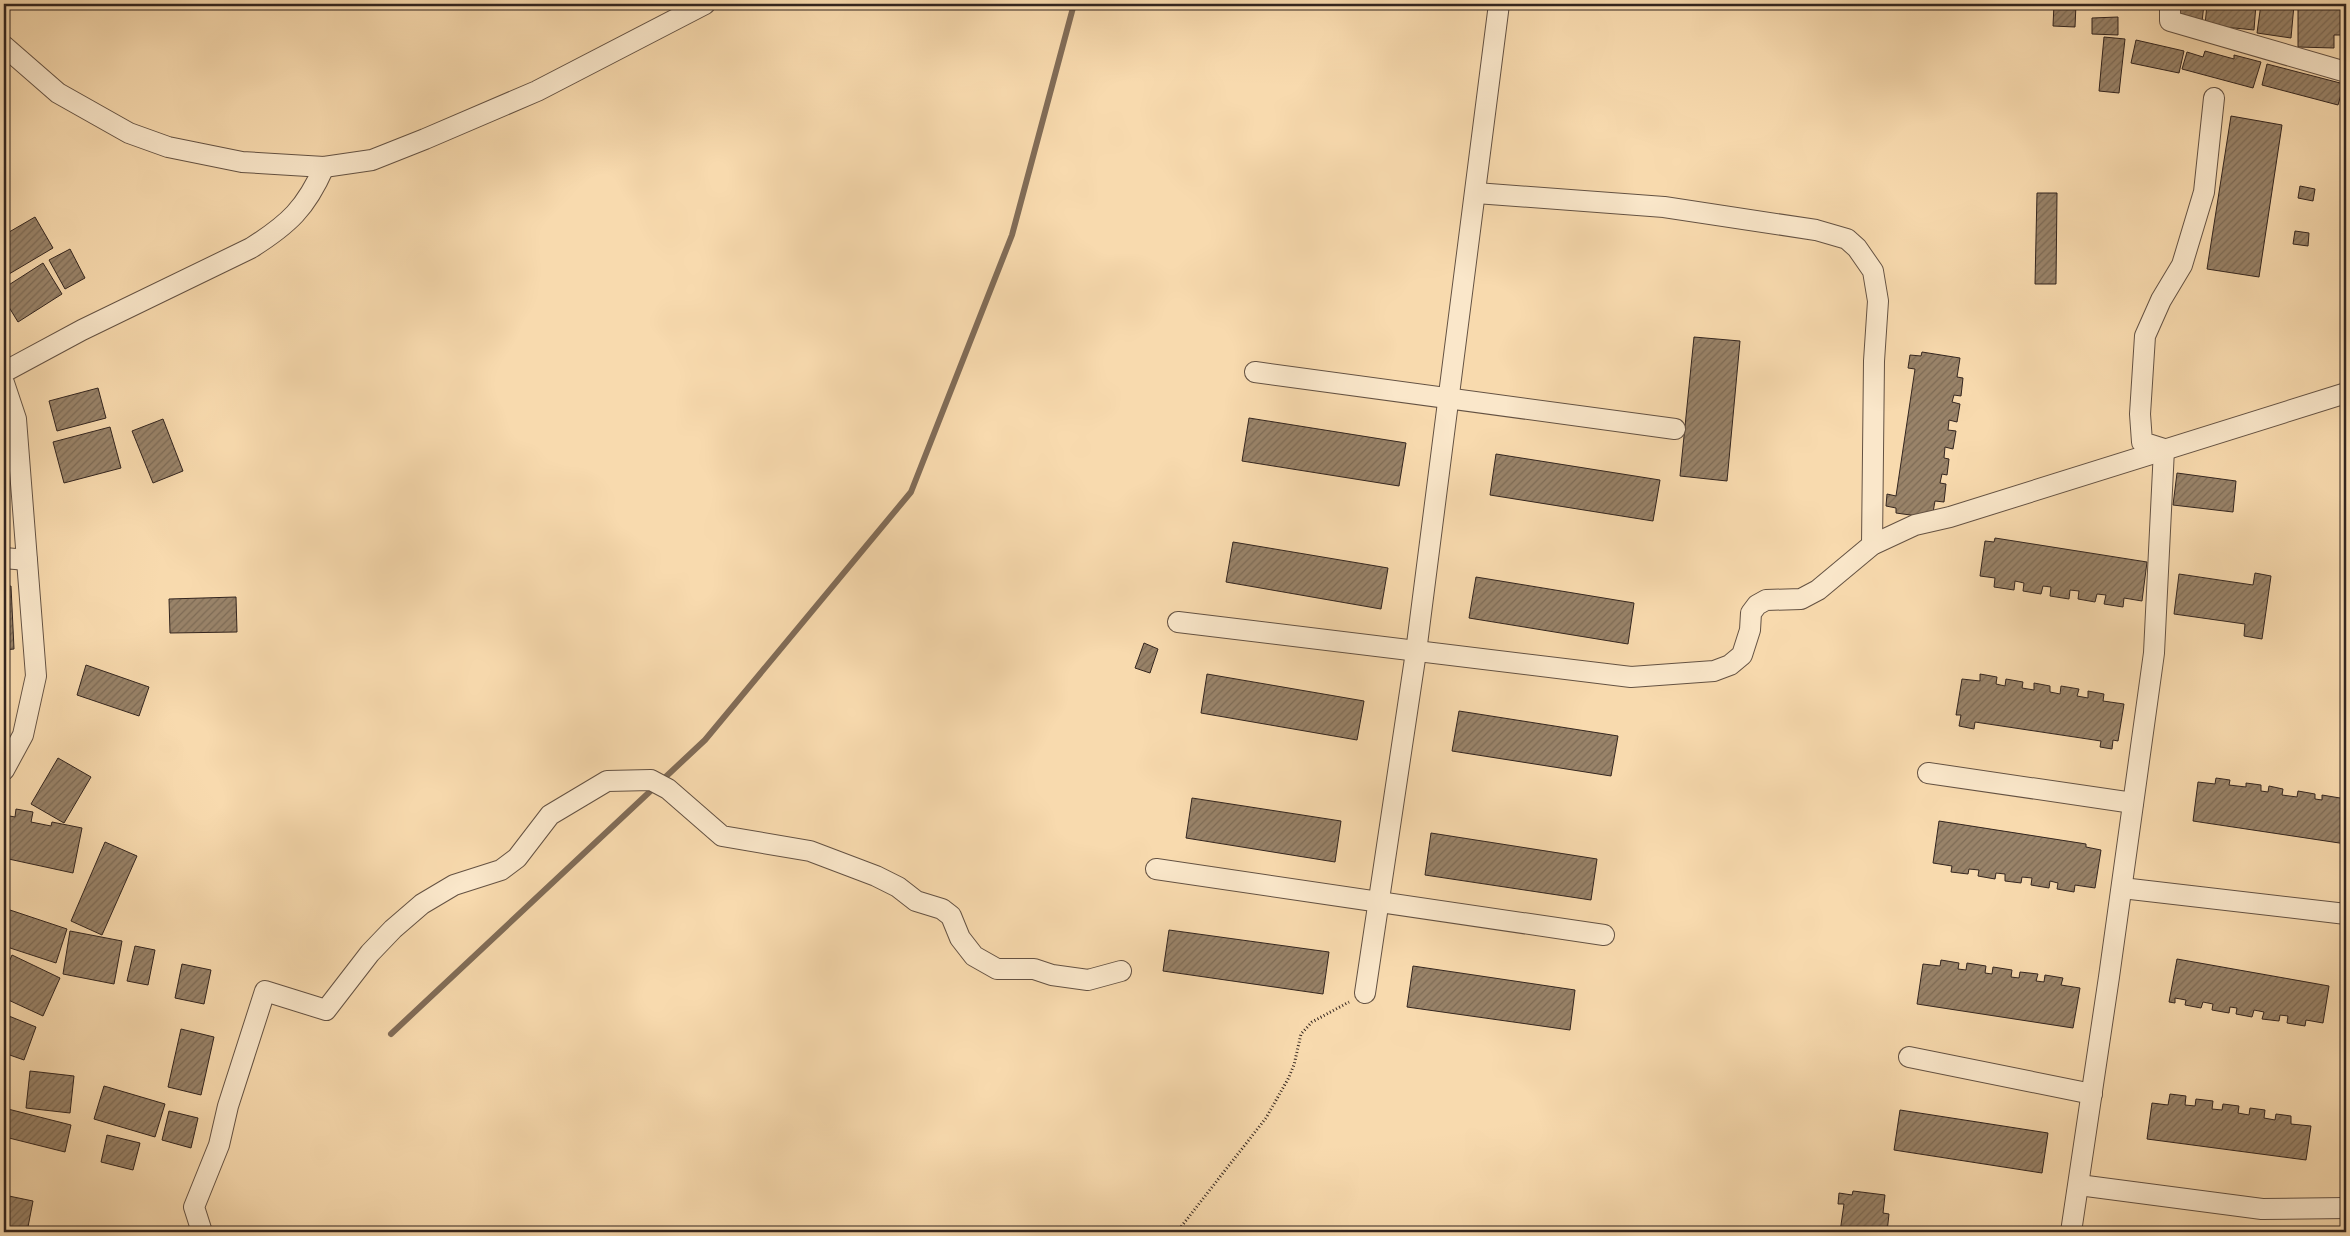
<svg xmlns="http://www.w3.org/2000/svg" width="2350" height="1236" font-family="Alegreya,serif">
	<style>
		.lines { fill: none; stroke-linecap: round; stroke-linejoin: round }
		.stream { stroke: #816c57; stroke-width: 6 }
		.building { fill: url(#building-hatch); stroke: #33251f }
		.street-casing { stroke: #645243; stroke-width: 22 }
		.path { stroke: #33251f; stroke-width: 3; stroke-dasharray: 1 2.5; stroke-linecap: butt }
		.street { stroke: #fae7ca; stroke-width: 20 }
	</style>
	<defs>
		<pattern id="building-hatch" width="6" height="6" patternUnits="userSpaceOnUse" patternTransform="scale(1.25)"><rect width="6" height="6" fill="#998369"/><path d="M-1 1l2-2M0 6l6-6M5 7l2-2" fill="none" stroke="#7d6b56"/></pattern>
	</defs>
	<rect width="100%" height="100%" fill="#f8daae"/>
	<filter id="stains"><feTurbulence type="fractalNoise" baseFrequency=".004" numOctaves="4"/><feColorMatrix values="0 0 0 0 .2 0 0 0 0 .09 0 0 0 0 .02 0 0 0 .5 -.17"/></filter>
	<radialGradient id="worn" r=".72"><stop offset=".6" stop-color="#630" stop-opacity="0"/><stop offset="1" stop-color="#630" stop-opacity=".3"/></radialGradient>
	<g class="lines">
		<path class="stream" d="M 391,1034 L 705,740 L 911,492 L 1012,235 L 1074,4"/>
	</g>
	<g class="building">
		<path d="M 2054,4 L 2076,4 L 2075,27 L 2053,26 Z"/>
		<path d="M 2180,4 L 2204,4 L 2202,22 L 2179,21 Z"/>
		<path d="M 2207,4 L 2256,4 L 2254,30 L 2205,25 Z"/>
		<path d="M 2261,4 L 2294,5 L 2291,38 L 2257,33 Z"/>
		<path d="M 2298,4 L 2346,5 L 2346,35 L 2334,35 L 2334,48 L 2298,47 Z"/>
		<path d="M 2118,17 L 2118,35 L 2092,34 L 2092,18 Z"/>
		<path d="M 2104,37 L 2125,39 L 2119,93 L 2099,91 Z"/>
		<path d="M 2136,40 L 2184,51 L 2179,73 L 2131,63 Z"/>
		<path d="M 2205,51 L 2234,59 L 2234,55 L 2261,62 L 2253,88 L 2182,69 L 2187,52 L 2203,57 Z"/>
		<path d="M 2267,64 L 2344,84 L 2338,105 L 2262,85 Z"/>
		<path d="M 2231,116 L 2282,125 L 2259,277 L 2207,269 Z"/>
		<path d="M 2300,186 L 2315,189 L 2313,201 L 2298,198 Z"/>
		<path d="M 2037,193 L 2057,193 L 2056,284 L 2035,284 Z"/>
		<path d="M 35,217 L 53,248 L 4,277 L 4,235 Z"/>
		<path d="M 2295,231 L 2309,233 L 2308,246 L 2293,244 Z"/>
		<path d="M 70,249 L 85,278 L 65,289 L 49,260 Z"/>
		<path d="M 43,263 L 62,294 L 18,322 L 4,299 L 4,288 Z"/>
		<path d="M 1694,337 L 1740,341 L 1727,481 L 1680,476 Z"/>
		<path d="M 1922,352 L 1960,358 L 1957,377 L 1963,378 L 1961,396 L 1954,395 L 1952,402 L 1960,404 L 1957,422 L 1949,420 L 1948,430 L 1956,431 L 1953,449 L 1945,447 L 1944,458 L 1949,459 L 1947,475 L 1942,474 L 1940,483 L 1946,484 L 1944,502 L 1935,501 L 1932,518 L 1896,513 L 1896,508 L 1886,506 L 1887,494 L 1896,496 L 1915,369 L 1908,368 L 1910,355 L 1921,356 Z"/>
		<path d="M 98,388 L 106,418 L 57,431 L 49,401 Z"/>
		<path d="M 1249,418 L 1406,443 L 1399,486 L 1242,461 Z"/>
		<path d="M 163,419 L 183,471 L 153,483 L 132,431 Z"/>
		<path d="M 110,427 L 121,468 L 64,483 L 53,442 Z"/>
		<path d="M 1496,454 L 1660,480 L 1653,521 L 1490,495 Z"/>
		<path d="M 2177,473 L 2236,481 L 2233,512 L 2173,505 Z"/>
		<path d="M 1995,538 L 2147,562 L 2142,601 L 2124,598 L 2123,607 L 2104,604 L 2106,595 L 2097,594 L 2095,602 L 2078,599 L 2079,591 L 2070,590 L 2069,599 L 2050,596 L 2051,587 L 2043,586 L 2041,594 L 2023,591 L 2024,583 L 2015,581 L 2014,590 L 1994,587 L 1995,578 L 1980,576 L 1985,541 L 1994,542 Z"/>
		<path d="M 1233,542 L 1388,568 L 1381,609 L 1226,582 Z"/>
		<path d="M 2255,573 L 2271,576 L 2262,639 L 2244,636 L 2245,624 L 2174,614 L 2179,574 L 2253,585 Z"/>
		<path d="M 1476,577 L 1634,603 L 1628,644 L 1469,618 Z"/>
		<path d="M 11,586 L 14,649 L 4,650 L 4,587 Z"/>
		<path d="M 236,597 L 237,632 L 170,633 L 169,599 Z"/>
		<path d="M 1144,643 L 1158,649 L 1150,673 L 1135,668 Z"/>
		<path d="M 86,665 L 149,687 L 139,716 L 77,695 Z"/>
		<path d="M 1207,674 L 1364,701 L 1357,740 L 1201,713 Z"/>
		<path d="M 1980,674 L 1997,677 L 1996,684 L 2005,686 L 2006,679 L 2023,682 L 2022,688 L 2034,690 L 2034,683 L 2050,686 L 2050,692 L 2060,694 L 2061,686 L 2079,689 L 2077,696 L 2088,698 L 2088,691 L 2104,694 L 2103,701 L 2124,704 L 2118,741 L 2113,740 L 2112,749 L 2100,747 L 2101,741 L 1975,722 L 1974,729 L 1959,726 L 1961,715 L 1956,715 L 1962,679 L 1980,681 Z"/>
		<path d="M 1459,711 L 1618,736 L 1611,776 L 1452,751 Z"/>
		<path d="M 58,758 L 91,777 L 64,823 L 31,804 Z"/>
		<path d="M 2216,778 L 2230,780 L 2229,785 L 2246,787 L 2246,783 L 2261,785 L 2261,791 L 2268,792 L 2269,786 L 2283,789 L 2282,795 L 2297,797 L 2298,791 L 2315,794 L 2315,799 L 2322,800 L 2322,795 L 2346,799 L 2346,844 L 2193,821 L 2198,782 L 2215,784 Z"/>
		<path d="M 1192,798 L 1341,821 L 1335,862 L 1186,838 Z"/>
		<path d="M 16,809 L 33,812 L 31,822 L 51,826 L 52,822 L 82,828 L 73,873 L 4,858 L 4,815 L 15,817 Z"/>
		<path d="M 1939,821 L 2086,844 L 2086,847 L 2101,850 L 2095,888 L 2075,885 L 2074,892 L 2057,889 L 2058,883 L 2050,881 L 2049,888 L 2031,885 L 2032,878 L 2022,877 L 2021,883 L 2005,881 L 2005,874 L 1996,873 L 1995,879 L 1978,876 L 1979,870 L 1969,869 L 1968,874 L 1951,872 L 1952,866 L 1933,863 Z"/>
		<path d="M 1431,833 L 1597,859 L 1591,900 L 1425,875 Z"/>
		<path d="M 105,842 L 137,856 L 102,935 L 71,921 Z"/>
		<path d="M 4,908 L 67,929 L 56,963 L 4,946 Z"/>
		<path d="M 1169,930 L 1329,952 L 1323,994 L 1163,971 Z"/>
		<path d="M 70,931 L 122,941 L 114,984 L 63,974 Z"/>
		<path d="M 135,946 L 155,950 L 148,985 L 127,981 Z"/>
		<path d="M 12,955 L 60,978 L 43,1016 L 4,998 L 4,973 Z"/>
		<path d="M 2177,959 L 2329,986 L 2323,1023 L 2306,1020 L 2305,1026 L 2287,1023 L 2288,1016 L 2280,1015 L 2279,1021 L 2262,1019 L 2264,1012 L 2254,1010 L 2252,1017 L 2236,1014 L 2237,1008 L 2230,1007 L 2229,1013 L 2212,1010 L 2213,1004 L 2203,1002 L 2201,1008 L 2185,1005 L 2186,1000 L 2175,998 L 2175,1003 L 2169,1002 Z"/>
		<path d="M 1941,960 L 1959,963 L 1958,969 L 1966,970 L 1967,963 L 1986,966 L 1985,973 L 1992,974 L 1993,967 L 2012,970 L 2011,977 L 2019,978 L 2020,972 L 2038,974 L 2036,981 L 2044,982 L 2045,975 L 2063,978 L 2061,985 L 2080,988 L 2073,1028 L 1917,1004 L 1923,964 L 1940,966 Z"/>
		<path d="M 182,964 L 211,970 L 204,1004 L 175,998 Z"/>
		<path d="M 1413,966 L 1575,990 L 1570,1030 L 1407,1007 Z"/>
		<path d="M 4,1014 L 36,1027 L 24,1060 L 4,1053 Z"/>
		<path d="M 181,1029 L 214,1037 L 201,1095 L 168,1087 Z"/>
		<path d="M 30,1071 L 74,1076 L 70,1113 L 26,1108 Z"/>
		<path d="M 104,1086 L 165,1104 L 155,1137 L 94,1119 Z"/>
		<path d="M 2170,1094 L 2186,1096 L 2185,1105 L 2195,1106 L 2196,1099 L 2213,1101 L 2212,1109 L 2222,1110 L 2223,1104 L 2239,1106 L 2238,1113 L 2249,1115 L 2250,1108 L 2265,1110 L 2264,1118 L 2275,1120 L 2276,1114 L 2291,1116 L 2291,1124 L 2311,1126 L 2306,1160 L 2147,1139 L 2152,1103 L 2168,1105 Z"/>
		<path d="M 4,1108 L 71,1125 L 65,1152 L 5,1137 L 4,1141 Z"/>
		<path d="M 1900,1110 L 2048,1133 L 2042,1173 L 1894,1150 Z"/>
		<path d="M 169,1111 L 198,1118 L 191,1148 L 162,1140 Z"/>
		<path d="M 107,1135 L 140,1143 L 133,1170 L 101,1162 Z"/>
		<path d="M 1853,1191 L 1885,1195 L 1883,1213 L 1889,1214 L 1887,1232 L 1840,1232 L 1844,1204 L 1838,1204 L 1839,1193 L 1852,1195 Z"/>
		<path d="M 4,1195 L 33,1201 L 27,1232 L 4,1232 Z"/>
	</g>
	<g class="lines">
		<g class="street-casing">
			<g id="street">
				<path d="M 2170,4 L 2170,21 L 2346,72"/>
				<path d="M 4,46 L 58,93 L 129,133 L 168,147 L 242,162 L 324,167 L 372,160 L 425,139 L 537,91 L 705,4"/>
				<path d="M 1476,193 L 1664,207 L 1816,230 L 1847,239 L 1857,248 L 1873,271 L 1878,301 L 1874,361 L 1872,545"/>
				<path d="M 4,372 L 82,330 L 251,248 C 289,224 306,208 324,167"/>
				<path d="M 1255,372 L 1675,429"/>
				<path d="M 4,383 L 16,419 L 36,676 L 23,735 L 4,770"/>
				<path d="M 4,558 L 27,560"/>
				<path d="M 1178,622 L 1631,677 L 1714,671 L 1730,665 L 1742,655 L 1750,630 L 1751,613 L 1757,605 L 1766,600 L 1801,599 L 1818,590 L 1872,545 L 1915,525 L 1950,517 L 2346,393"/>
				<path d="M 1928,773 L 2133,803"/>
				<path d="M 1156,869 L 1604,935"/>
				<path d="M 2122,888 L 2346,914"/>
				<path d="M 1365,993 L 1416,652 L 1499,4"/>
				<path d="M 1909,1057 L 2092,1094"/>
				<path d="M 2079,1185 L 2262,1209 L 2346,1208"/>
				<path d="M 202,1232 L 194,1207 L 219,1145 L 228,1106 L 265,991 L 326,1010 L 370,953 L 393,929 L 422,904 L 454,885 L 501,870 L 517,858 L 550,815 L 607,781 L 651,780 L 668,789 L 722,836 L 810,851 L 876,876 L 898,887 L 916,901 L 942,909 L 951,916 L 960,938 L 974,956 L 997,969 L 1034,969 L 1052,975 L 1088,980 L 1121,971"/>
				<path d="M 2071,1232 L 2109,977 L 2154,653 L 2164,449 L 2142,442 L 2140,414 L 2145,336 L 2161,300 L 2182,265 L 2204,192 L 2214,98"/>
			</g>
		</g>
		<path class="path" d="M 1177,1232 L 1266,1118 L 1288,1079 L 1294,1065 L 1301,1034 L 1312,1022 L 1349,1002"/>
		<use href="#street" class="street"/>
	</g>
	<rect width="2350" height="1236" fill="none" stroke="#f8daae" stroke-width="20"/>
	<rect x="5" y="5" width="2340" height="1226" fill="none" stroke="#33251f" stroke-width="2.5"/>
	<rect x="10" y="10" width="2330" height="1216" fill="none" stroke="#33251f"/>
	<rect width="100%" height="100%" filter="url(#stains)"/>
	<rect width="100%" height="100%" fill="url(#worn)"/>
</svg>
